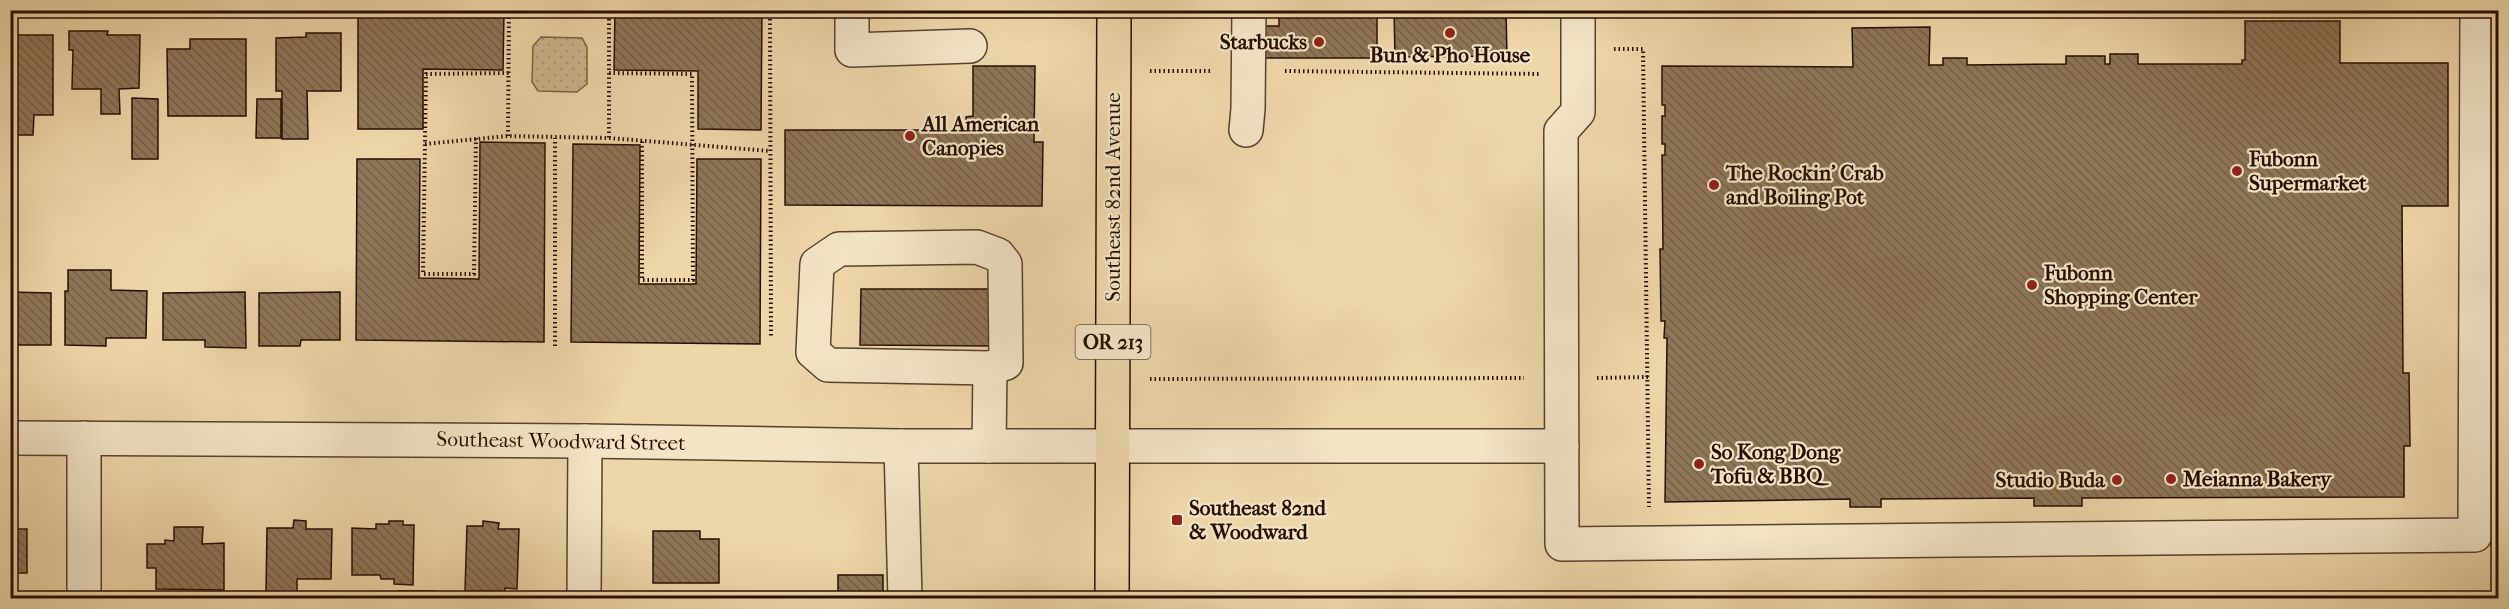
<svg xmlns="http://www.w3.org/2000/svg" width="2509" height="609" font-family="'IM FELL French Canon',serif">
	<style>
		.green { fill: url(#green-dots); stroke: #796247; stroke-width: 1.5 }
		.building { fill: url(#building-back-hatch); stroke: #270f02; stroke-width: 1.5 }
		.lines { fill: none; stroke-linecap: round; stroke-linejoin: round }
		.minor-casing { stroke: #58412c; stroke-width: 36 }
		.major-casing { stroke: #270f02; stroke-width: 36 }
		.path { stroke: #270f02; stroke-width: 4; stroke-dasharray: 1.5 3; stroke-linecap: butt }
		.minor { stroke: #f3e4c6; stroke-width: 33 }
		.major { stroke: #edd6a8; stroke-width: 33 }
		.poi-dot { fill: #8f2418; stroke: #f3e4c6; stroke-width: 2 }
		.labels { text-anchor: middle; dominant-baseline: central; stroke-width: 4.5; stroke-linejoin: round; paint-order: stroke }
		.shield { fill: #f3e4c6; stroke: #644f3d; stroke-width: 1.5 }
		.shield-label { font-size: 20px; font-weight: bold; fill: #270f02 }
		.poi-label { font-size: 21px; font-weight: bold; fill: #270f02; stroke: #f3e4c6; text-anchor: start }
		.street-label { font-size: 21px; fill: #270f02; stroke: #f3e4c6 }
	</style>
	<defs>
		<pattern id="green-dots" width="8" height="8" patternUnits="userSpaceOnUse" patternTransform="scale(1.5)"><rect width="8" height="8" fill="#cbb48c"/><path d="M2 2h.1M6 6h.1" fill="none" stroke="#ae9a77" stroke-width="1.8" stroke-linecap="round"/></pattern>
		<pattern id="building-back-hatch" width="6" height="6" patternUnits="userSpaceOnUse" patternTransform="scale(1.5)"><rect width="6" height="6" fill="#8e7658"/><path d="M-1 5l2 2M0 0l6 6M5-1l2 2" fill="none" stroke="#745f47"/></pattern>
	</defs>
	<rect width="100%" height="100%" fill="#edd6a8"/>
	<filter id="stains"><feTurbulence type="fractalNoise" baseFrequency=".00333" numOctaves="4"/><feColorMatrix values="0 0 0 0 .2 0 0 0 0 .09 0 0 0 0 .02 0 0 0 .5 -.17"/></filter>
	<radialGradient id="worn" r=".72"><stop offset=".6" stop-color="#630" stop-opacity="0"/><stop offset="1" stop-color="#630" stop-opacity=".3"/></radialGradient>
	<path class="green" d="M 541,37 L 582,38 L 587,47 L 587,84 L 577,92 L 538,91 L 532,82 L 533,46 Z"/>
	<g class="building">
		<path d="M 358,10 L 504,10 L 503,70 L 423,69 L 423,129 L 358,129 Z"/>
		<path d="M 615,10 L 762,10 L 761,130 L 698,129 L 698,71 L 614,70 Z"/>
		<path d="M 1279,10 L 1377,10 L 1377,58 L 1262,58 L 1262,26 L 1279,26 Z"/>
		<path d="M 1394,10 L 1506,10 L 1507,56 L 1395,57 Z"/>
		<path d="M 2245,21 L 2340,21 L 2340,63 L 2448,63 L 2448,206 L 2402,206 L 2403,373 L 2409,373 L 2410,446 L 2404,446 L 2404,497 L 2082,498 L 2082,506 L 2034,506 L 2034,498 L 1881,499 L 1881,507 L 1850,507 L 1850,499 L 1665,502 L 1667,338 L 1664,338 L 1665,321 L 1661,321 L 1660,249 L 1663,249 L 1662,155 L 1665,155 L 1665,144 L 1662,144 L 1662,116 L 1665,116 L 1665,105 L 1662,105 L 1662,66 L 1853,67 L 1852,28 L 1930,27 L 1929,65 L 1943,65 L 1943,58 L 1967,58 L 1967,65 L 2066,64 L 2066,56 L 2105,56 L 2105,64 L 2110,64 L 2110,54 L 2138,54 L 2138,64 L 2242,64 L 2242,60 L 2245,60 Z"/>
		<path d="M 69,31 L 108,31 L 107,35 L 140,35 L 139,88 L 119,89 L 120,114 L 101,114 L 101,89 L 72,89 L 73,50 L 69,50 Z"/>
		<path d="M 306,33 L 341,33 L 341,91 L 307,91 L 308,139 L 282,139 L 282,91 L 276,91 L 276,38 L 306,37 Z"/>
		<path d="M 10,35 L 53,35 L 53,115 L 34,115 L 33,135 L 10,135 Z"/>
		<path d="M 190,39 L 246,39 L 246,116 L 168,116 L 167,49 L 190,49 Z"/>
		<path d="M 973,66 L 1035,66 L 1034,142 L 1043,142 L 1042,206 L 785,205 L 785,130 L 966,130 L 966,117 L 973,116 Z"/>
		<path d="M 132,98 L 158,99 L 158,159 L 132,159 Z"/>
		<path d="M 257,99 L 281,99 L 281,138 L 256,138 Z"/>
		<path d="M 480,142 L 545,143 L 544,342 L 356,340 L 357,159 L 420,159 L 419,278 L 479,279 Z"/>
		<path d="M 573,144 L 640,145 L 639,284 L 696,284 L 697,159 L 761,159 L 760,344 L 571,342 Z"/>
		<path d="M 68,270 L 111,270 L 111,290 L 147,291 L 146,338 L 106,338 L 106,346 L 65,345 L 65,291 L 68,291 Z"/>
		<path d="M 861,289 L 996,289 L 995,346 L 860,345 Z"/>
		<path d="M 10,292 L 51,293 L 51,345 L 11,345 Z"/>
		<path d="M 245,292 L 246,348 L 205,347 L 205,340 L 163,340 L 163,293 Z"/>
		<path d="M 340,292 L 340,340 L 301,340 L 300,346 L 259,346 L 259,293 Z"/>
		<path d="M 294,520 L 306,521 L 306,529 L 332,529 L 331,579 L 297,579 L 297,593 L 266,593 L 267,528 L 293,528 Z"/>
		<path d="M 389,521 L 403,521 L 403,525 L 414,525 L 413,585 L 394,584 L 394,579 L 381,579 L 380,575 L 352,575 L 352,528 L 376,529 L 376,524 L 389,524 Z"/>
		<path d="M 483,521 L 499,523 L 498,529 L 519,529 L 517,589 L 505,588 L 505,591 L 465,591 L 467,526 L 483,526 Z"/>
		<path d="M 174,527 L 203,527 L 202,544 L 224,543 L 224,590 L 156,589 L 156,568 L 147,568 L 147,544 L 165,544 L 165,540 L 174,541 Z"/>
		<rect x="10" y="529" width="17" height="44"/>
		<path d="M 653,531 L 700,531 L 700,539 L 719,539 L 719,583 L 653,583 Z"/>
		<rect x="838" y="575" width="45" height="23"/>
		<rect x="398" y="591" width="37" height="7"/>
	</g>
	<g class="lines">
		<g class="minor-casing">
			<g id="minor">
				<path d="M 852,10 L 852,50 L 970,46"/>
				<path d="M 1578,10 L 1578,112 L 1561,131 L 1562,544 L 2475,535 L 2477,10"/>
				<path d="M 1246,130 L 1248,109 L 1249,10"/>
				<path d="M 977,247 L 998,255 L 1005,264 L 1006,363 L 990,368 L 828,365 L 813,352 L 817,264 L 839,249 Z"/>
				<path d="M 10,438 L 585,441 L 901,446 L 1562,446"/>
				<path d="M 84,438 L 84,598"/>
				<path d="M 901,446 L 905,598"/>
				<path d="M 989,446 L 990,368"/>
				<path d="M 584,598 L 585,441"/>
			</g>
		</g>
		<g class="major-casing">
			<path id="major" d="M 1112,598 L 1114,10"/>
		</g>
		<g class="path">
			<path d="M 609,10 L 609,138"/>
			<path d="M 770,10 L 771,338"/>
			<path d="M 1614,49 L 1643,49 L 1649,507"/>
			<path d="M 1150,71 L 1211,71"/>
			<path d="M 1285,71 L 1541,74"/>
			<path d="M 609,73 L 692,74 L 693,280 L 642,280 L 642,140"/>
			<path d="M 508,136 L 509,10"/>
			<path d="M 476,138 L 474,274 L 423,274 L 426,74 L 509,73"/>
			<path d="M 425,144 L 508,136 L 609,138 L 770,151"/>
			<path d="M 555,346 L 555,138"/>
			<path d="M 1597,378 L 1648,377"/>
			<path d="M 1150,379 L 1524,378"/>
		</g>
		<use href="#minor" class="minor"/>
		<use href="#major" class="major"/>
	</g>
	<g class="poi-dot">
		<circle cx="1450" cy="33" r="6"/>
		<circle cx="1319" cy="42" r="6"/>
		<circle cx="910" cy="136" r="6"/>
		<circle cx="2237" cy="171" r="6"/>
		<circle cx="1714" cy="185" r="6"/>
		<circle cx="2032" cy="285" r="6"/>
		<circle cx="1699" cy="464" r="6"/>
		<circle cx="2171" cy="479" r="6"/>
		<circle cx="2117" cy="480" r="6"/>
		<rect x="1171" y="514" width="12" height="12" rx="3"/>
	</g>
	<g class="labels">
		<rect class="shield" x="1075.5" y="325" width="75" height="34" rx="4.5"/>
		<g class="shield-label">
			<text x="1113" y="342">OR 213</text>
		</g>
		<g class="poi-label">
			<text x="1307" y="42" text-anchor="end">Starbucks</text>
			<text x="1450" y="55" text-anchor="middle">Bun &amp; Pho House</text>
			<text x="922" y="124">All American<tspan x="922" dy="24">Canopies</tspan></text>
			<text x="2249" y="159">Fubonn<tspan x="2249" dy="24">Supermarket</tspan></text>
			<text x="1726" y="173">The Rockin' Crab<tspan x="1726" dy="24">and Boiling Pot</tspan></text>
			<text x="2044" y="273">Fubonn<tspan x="2044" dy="24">Shopping Center</tspan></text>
			<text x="1711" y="452">So Kong Dong<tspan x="1711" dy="24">Tofu &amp; BBQ</tspan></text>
			<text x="2183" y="479">Meianna Bakery</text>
			<text x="2105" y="480" text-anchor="end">Studio Buda</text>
			<text x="1189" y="508">Southeast 82nd<tspan x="1189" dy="24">&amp; Woodward</tspan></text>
		</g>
		<g class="street-label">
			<text transform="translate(1113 197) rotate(-90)">Southeast 82nd Avenue</text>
			<text transform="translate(561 441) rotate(1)">Southeast Woodward Street</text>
		</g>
	</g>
	<rect width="2509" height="609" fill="none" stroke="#edd6a8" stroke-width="36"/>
	<rect x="12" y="12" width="2485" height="585" fill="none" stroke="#270f02" stroke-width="3"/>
	<rect x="18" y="18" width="2473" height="573" fill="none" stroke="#270f02" stroke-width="1.5"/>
	<rect width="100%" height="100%" filter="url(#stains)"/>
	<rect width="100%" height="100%" fill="url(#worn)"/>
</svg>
